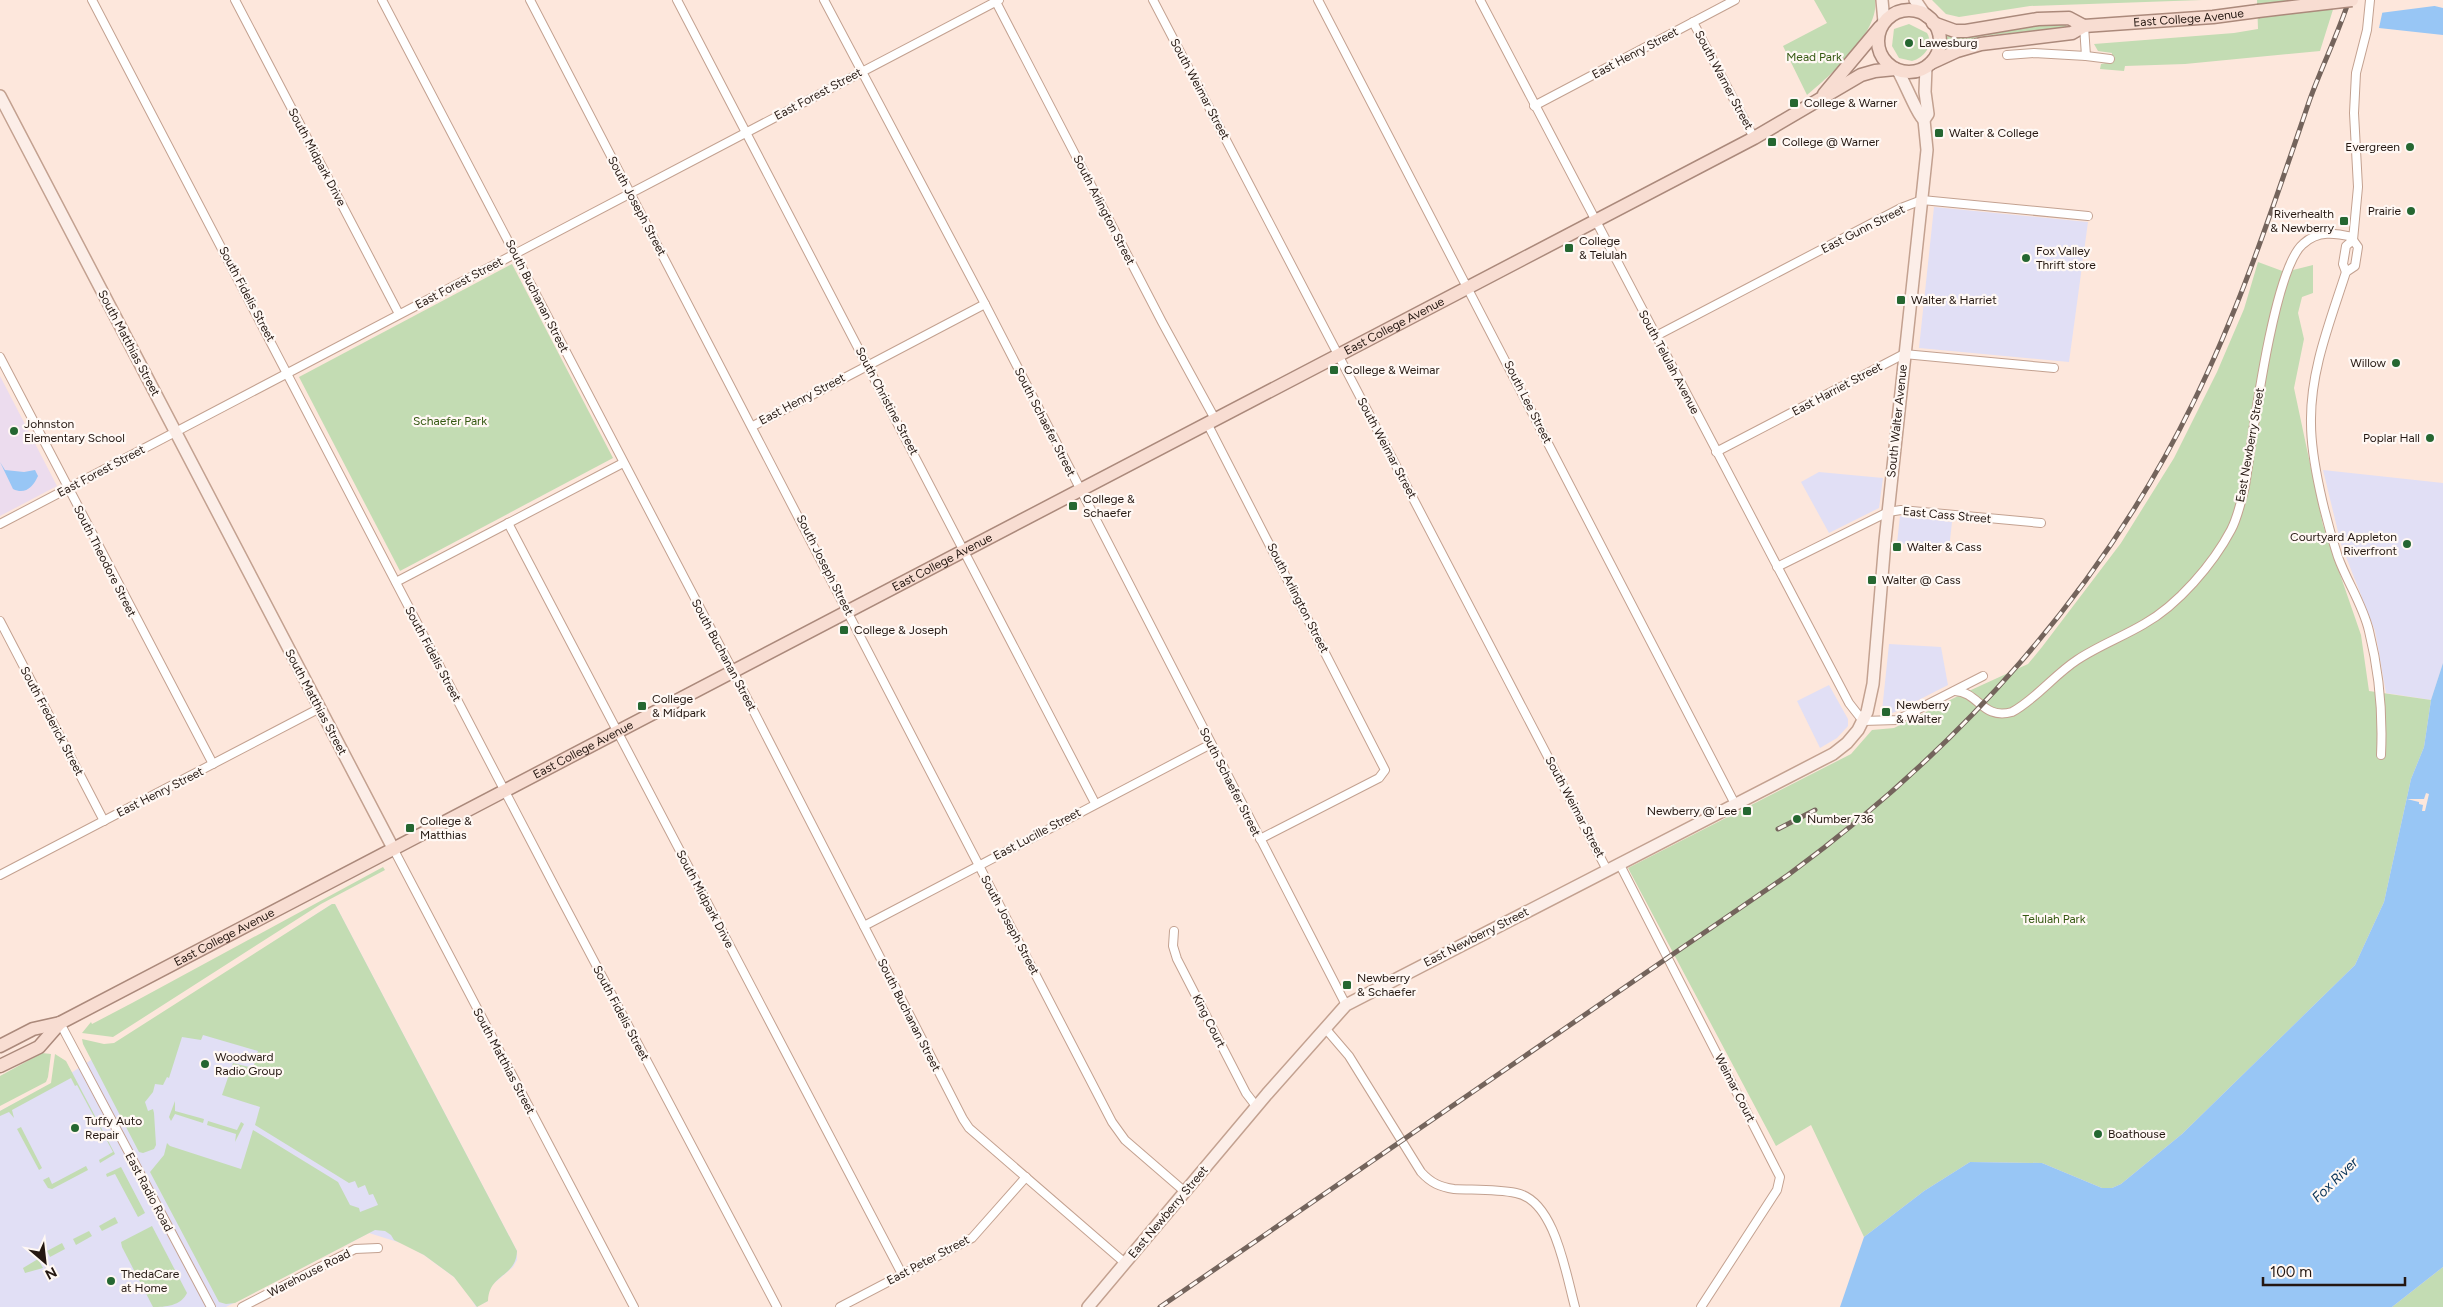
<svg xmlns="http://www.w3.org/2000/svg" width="2443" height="1307" font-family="Figtree,sans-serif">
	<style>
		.commercial { fill: #e1dff5 }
		.education { fill: #ecdcee }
		.green { fill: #c3dcb3 }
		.water { fill: #98c6f5 }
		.pier { fill: #fde7dc }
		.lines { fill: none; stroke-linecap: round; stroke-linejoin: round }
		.street-casing { stroke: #c3a190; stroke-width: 10 }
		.secondary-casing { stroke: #c3a190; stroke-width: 14 }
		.primary-casing { stroke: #ab897b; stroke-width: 15 }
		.street { stroke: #fff; stroke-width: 8 }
		.secondary { stroke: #fceee8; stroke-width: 11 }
		.primary { stroke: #f8ddd2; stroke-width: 12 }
		.rail-casing { stroke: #74645c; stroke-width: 5 }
		.rail { stroke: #fff8f4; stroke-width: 3; stroke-dasharray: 9; stroke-linecap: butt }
		.primary-bridge-casing { stroke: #ab897b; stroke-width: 15; stroke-linecap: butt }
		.primary-bridge { stroke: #f8ddd2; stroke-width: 12 }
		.poi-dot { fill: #256731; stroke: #fff8f4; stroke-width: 2 }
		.labels { text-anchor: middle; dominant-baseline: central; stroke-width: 4.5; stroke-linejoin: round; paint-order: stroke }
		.street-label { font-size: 12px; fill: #241711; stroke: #fff8f4 }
		.poi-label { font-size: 12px; fill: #241711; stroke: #fff8f4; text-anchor: start }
		.park-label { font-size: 12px; fill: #355912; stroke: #fff8f4 }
		.water-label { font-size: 14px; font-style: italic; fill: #063156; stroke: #fff8f4 }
	</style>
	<rect width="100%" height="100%" fill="#fde7dc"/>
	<g class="commercial">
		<path d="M 1934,207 L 2088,222 L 2069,362 L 1919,348 Z"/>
		<path d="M 2323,470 L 2443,483 L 2443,663 L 2431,700 L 2386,693 L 2375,631 L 2341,544 Z"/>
		<path d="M 1819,472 L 1883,478 L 1879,508 L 1829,533 L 1801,482 Z"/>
		<path d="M 1900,516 L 1952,522 L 1949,549 L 1897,543 Z"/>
		<path d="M 1889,644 L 1941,647 L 1948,685 L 1895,712 L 1889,714 L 1882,711 Z"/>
		<path d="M 1829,685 L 1848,719 L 1848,726 L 1837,738 L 1820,748 L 1797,701 Z"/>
		<path d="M 332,904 L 335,904 L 517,1251 L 517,1260 L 513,1267 L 492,1285 L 488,1292 L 488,1301 L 476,1307 L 468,1293 L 454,1277 L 424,1255 L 404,1244 L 369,1233 L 226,1307 L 0,1307 L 0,1111 L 71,1073 Z"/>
	</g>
	<path class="education" d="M 0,376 L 57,486 L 0,516 Z"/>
	<g class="green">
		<path d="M 1814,0 L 1875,0 C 1880,32 1830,76 1807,95 L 1783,46 L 1827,23 Z"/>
		<path d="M 1932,0 L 2202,0 L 2030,6 L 1959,17 L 1946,14 Z"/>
		<path d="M 2257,0 L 2336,0 L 2320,51 L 2185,64 L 2125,66 L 2124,71 L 2100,69 L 2101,64 L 2111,62 L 2112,53 L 2098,51 L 2094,44 L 2234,33 L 2258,29 Z"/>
		<path d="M 1909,24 L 1927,33 C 1934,45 1924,58 1912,61 L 1899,58 L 1892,46 L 1894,29 Z"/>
		<path d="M 2056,24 L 2066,25 L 2066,27 L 1982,36 L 1946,48 L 1944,46 L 1946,34 Z"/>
		<path d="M 2258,262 L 2285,272 L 2313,265 L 2313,293 L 2302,297 L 2298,313 L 2304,339 L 2294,388 L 2323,525 L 2361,635 L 2369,691 L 2431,700 L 2424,747 L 2411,779 L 2384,902 L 2355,965 L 2182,1134 L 2121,1184 L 2112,1188 L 2102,1188 L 2042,1163 L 1970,1162 L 1924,1191 L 1864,1237 L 1811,1125 L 1776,1146 L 1628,868 L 1851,754 L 1872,730 L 1894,728 L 1960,695 L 2028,664 L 2042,647 L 2121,543 L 2174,458 L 2217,372 L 2244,309 Z"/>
		<path d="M 512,264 L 613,458 L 400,571 L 299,377 Z"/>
		<path d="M 383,867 L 385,870 L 321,904 L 113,1037 L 82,1033 L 91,1022 L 92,1024 L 132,1003 Z"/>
		<path d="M 332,904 L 335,904 L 517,1251 C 516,1278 489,1273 488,1301 L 477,1307 L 454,1277 L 424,1255 L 394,1240 L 391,1235 L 385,1231 L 375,1230 L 235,1303 L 226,1304 L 219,1302 L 150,1172 L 164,1155 L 167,1143 L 170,1146 L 241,1169 L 253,1130 L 338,1182 L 350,1205 L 359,1208 L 360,1212 L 378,1205 L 373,1194 L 369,1195 L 365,1185 L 358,1188 L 355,1181 L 349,1183 L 255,1125 L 260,1107 L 222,1095 L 233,1063 L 253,1068 L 258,1051 L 203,1035 L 201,1040 L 182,1037 L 169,1078 L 167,1077 L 163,1085 L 155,1084 L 153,1092 L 145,1102 L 148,1111 L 153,1109 L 154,1113 L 156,1145 L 154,1149 L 143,1153 L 139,1152 L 83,1044 L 82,1039 L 104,1044 L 114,1043 Z"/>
		<path d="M 42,1053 L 51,1054 L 48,1077 L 46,1082 L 0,1106 L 0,1076 Z"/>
		<path d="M 55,1054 L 66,1061 L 115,1154 L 100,1163 L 99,1160 L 113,1152 L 77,1085 L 75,1086 L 71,1078 L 12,1110 L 14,1118 L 9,1112 L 0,1116 L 0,1111 L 51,1083 Z"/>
		<path d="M 175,1101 L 175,1111 L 204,1119 L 203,1123 L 175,1114 L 171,1121 L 169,1117 Z"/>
		<path d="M 208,1121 L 237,1130 L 241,1122 L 244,1124 L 235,1142 L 236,1134 L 207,1125 Z"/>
		<path d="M 21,1127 L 42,1168 L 39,1170 L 17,1129 Z"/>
		<path d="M 86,1166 L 88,1170 L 52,1189 L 48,1188 L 43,1180 L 49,1177 L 52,1184 Z"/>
		<path d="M 121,1167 L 143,1209 L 145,1213 L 138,1217 L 115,1174 L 107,1177 L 106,1174 Z"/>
		<path d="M 115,1217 L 118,1223 L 102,1231 L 99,1226 Z"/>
		<path d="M 152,1226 L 187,1293 C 181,1306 165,1307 153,1307 L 122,1247 L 121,1242 Z"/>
		<path d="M 89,1231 L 92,1236 L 76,1245 L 73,1239 Z"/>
		<path d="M 62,1243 L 65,1249 L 50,1257 L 47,1251 Z"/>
		<path d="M 38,1259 L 43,1268 L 25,1273 L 23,1268 Z"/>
		<path d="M 2443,1267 L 2443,1307 L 2392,1307 Z"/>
	</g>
	<g class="water">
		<path d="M 2385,0 L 2418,2 L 2443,8 L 2443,35 L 2379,28 Z"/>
		<path d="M 0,462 L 5,470 L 24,472 L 35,470 L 38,476 C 33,487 25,495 13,489 Z"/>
		<path d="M 2443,663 L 2443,1267 L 2392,1307 L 1840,1307 L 1864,1237 L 1924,1191 L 1970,1162 L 2042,1163 L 2102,1188 L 2112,1188 L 2121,1184 L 2182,1134 L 2355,965 L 2384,902 L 2411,779 L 2424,747 L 2431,700 Z"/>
	</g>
	<g class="pier">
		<path d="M 2383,0 L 2421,0 L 2442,5 L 2380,13 Z"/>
		<path d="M 2426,793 L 2429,794 L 2425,811 L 2422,811 L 2423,805 L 2419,804 L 2419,802 L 2407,799 L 2424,799 Z"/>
	</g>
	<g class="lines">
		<g class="street-casing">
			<g id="street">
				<path d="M 92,0 L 558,893 L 777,1307"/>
				<path d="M 235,0 L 399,314"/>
				<path d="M 382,0 L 733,671 L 963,1119 L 969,1128 L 1125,1263"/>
				<path d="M 530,0 L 1112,1122 L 1125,1140 L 1184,1191"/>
				<path d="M 677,0 L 1095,803"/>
				<path d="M 824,0 L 985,304 L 1346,1005"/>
				<path d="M 995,0 L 1162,322 L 1215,419"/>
				<path d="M 1153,0 L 1607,870"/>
				<path d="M 1318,0 L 1735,804"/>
				<path d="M 1480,0 L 1849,703 L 1863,721 L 1897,720 L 1983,676"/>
				<path d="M 1693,22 L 1754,138"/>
				<path d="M 2007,55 L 2034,53 L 2086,56 L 2084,26"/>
				<path d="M 2086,56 L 2110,59"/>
				<path d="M 1534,106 L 1735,0"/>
				<path d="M 2353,240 L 2358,247 L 2355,266 L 2346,272 C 2330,322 2310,371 2311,423 C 2311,461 2326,521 2338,557 C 2347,582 2363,605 2369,631 C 2379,671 2383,713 2381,755"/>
				<path d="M 2346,272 L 2343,264 L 2346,246 L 2353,240 L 2358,187 L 2354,113 L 2356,73 L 2367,30 L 2370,0"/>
				<path d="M 1656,336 L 1901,208 L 1922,200 L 2088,216"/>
				<path d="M 0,357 L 213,764"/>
				<path d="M 1207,423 L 1385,770 L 1379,778 L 1260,839"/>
				<path d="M 753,426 L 985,304"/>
				<path d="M 1716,452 L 1904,354 L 2054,368"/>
				<path d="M 508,523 L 902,1274"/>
				<path d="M 0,524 L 999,0"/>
				<path d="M 1777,567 L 1888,512 L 1901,510 L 2041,523"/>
				<path d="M 396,582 L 623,463"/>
				<path d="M 0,621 L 104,821"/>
				<path d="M 1955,691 C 1979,692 1982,720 2012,712 C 2036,699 2054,675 2077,660 C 2098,646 2122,637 2144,624 C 2178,605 2213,564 2231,530 C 2238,517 2241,501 2245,486 C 2252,441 2273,269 2303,244 C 2318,230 2335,233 2353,237"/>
				<path d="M 394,850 L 634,1307"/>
				<path d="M 1619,863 L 1780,1177 L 1777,1190 L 1701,1307"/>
				<path d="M 0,875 L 320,708"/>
				<path d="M 864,926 L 1211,744"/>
				<path d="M 1174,931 L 1173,946 L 1177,959 L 1246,1093 L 1256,1106"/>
				<path d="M 60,1023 L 211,1307"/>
				<path d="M 1325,1028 L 1349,1056 L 1421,1172 C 1431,1183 1440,1187 1454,1189 C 1474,1190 1496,1189 1516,1193 C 1555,1200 1566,1275 1575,1307"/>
				<path d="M 242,1307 L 355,1249 L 378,1248"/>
				<path d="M 840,1307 L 972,1238 L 1026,1177"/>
			</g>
		</g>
		<g class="secondary-casing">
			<g id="secondary">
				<path d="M 1882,0 L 1884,22"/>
				<path d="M 1915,0 L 1926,16"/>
				<path d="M 1898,71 C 1904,81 1918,116 1924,120"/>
				<path d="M 0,96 L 394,850"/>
				<path d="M 1088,1307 L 1267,1094 L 1346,1005 L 1833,754 L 1847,743 L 1858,730 L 1867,712 L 1873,684 L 1885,541 L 1923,188 L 1927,150 L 1924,120 L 1928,114 L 1925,92 L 1926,67"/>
			</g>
		</g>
		<g class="primary-casing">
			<g id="primary">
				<circle cx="1909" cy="41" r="31"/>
				<path d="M 1933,23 L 1955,31 L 1966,31 L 2038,19 L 2069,18 L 2084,26"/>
				<path id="s1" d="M 1931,63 L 1957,51 L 1981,44 L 2072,33 L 2084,26 L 2213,17 L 2258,11"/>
				<path d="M 1824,94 L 1880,27"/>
				<path id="s2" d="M 0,1046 L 33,1029 L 60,1023 L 1754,138 L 1861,75 L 1875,71 L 1895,69"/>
				<path d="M 0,1066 L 39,1047 L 60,1023"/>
			</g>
		</g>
		<use href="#street" class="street"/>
		<use href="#secondary" class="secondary"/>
		<use href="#primary" class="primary"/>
		<g class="rail-casing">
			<g id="rail">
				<path d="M 1778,829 L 1815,810"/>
				<path d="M 1160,1307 L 1788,875 C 1958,750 2100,593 2193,403 C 2241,306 2275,201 2310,99 C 2322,66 2338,34 2349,0"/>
			</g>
		</g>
		<use href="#rail" class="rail"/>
		<g class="primary-bridge-casing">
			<path id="primary-bridge" d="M 2258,11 L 2352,0"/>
		</g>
		<use href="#primary-bridge" class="primary-bridge"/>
	</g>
	<g class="poi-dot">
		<circle cx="1909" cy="43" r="5"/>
		<rect x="1789" y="98" width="10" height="10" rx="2.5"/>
		<rect x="1934" y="128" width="10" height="10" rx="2.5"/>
		<rect x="1767" y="137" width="10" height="10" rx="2.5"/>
		<circle cx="2410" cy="147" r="5"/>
		<circle cx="2411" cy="211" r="5"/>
		<rect x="2339" y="216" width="10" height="10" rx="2.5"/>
		<rect x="1564" y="243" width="10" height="10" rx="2.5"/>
		<circle cx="2026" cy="258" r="5"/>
		<rect x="1896" y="295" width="10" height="10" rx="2.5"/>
		<circle cx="2396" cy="363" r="5"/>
		<rect x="1329" y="365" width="10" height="10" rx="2.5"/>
		<circle cx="14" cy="431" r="5"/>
		<circle cx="2430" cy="438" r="5"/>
		<rect x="1068" y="501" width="10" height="10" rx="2.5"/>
		<circle cx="2407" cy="544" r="5"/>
		<rect x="1892" y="542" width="10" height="10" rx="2.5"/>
		<rect x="1867" y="575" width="10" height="10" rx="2.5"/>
		<rect x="839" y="625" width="10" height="10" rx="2.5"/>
		<rect x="637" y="701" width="10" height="10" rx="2.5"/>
		<rect x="1881" y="707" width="10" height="10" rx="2.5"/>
		<rect x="1742" y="806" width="10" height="10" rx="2.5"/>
		<circle cx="1797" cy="819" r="5"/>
		<rect x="405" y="823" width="10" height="10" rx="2.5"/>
		<rect x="1342" y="980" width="10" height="10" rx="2.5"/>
		<circle cx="205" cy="1064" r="5"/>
		<circle cx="75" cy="1128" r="5"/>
		<circle cx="2098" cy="1134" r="5"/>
		<circle cx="111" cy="1281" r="5"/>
	</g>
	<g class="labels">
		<g class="street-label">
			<text stroke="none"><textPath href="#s1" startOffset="264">East College Avenue</textPath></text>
			<text transform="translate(1635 53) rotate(-28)">East Henry Street</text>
			<text transform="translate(1724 80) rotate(62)">South Warner Street</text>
			<text transform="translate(1200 89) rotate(62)">South Weimar Street</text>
			<text transform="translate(818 94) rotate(-28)">East Forest Street</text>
			<text transform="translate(317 157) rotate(62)">South Midpark Drive</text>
			<text transform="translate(637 206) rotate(62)">South Joseph Street</text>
			<text transform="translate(1104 210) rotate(63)">South Arlington Street</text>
			<text transform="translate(1863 229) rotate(-27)">East Gunn Street</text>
			<text transform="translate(459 283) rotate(-28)">East Forest Street</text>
			<text transform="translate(247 294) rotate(62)">South Fidelis Street</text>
			<text transform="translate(537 296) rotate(63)">South Buchanan Street</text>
			<text stroke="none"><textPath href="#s2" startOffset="1570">East College Avenue</textPath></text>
			<text transform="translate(129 343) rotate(62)">South Matthias Street</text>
			<text transform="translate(1669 362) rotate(62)">South Telulah Avenue</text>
			<text transform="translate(1837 389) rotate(-28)">East Harriet Street</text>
			<text transform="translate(802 399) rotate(-28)">East Henry Street</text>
			<text transform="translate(887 401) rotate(62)">South Christine Street</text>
			<text transform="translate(1528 402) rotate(63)">South Lee Street</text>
			<text transform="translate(1897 421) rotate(-84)">South Walter Avenue</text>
			<text transform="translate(1045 422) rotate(63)">South Schaefer Street</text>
			<text transform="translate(2250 445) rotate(-80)">East Newberry Street</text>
			<text transform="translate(1387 448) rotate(62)">South Weimar Street</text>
			<text transform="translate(101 471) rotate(-28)">East Forest Street</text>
			<text transform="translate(1947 515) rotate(5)">East Cass Street</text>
			<text transform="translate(105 561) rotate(63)">South Theodore Street</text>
			<text stroke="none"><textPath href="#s2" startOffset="1060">East College Avenue</textPath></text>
			<text transform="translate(825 565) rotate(63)">South Joseph Street</text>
			<text transform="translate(1298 598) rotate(63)">South Arlington Street</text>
			<text transform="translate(433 654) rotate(62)">South Fidelis Street</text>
			<text transform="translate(724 655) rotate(62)">South Buchanan Street</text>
			<text transform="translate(316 702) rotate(62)">South Matthias Street</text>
			<text transform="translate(52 721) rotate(62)">South Frederick Street</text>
			<text stroke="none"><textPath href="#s2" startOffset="655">East College Avenue</textPath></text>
			<text transform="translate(1230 782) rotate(63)">South Schaefer Street</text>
			<text transform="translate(160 792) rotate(-27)">East Henry Street</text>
			<text transform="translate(1575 807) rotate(62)">South Weimar Street</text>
			<text transform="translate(1037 834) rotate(-28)">East Lucille Street</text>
			<text transform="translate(705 899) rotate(62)">South Midpark Drive</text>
			<text transform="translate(1010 925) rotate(62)">South Joseph Street</text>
			<text transform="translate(1476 937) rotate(-27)">East Newberry Street</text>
			<text stroke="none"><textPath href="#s2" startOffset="250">East College Avenue</textPath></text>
			<text transform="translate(621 1013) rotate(62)">South Fidelis Street</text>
			<text transform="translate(909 1015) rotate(63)">South Buchanan Street</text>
			<text transform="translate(1209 1021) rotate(63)">King Court</text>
			<text transform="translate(504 1061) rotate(62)">South Matthias Street</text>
			<text transform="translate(1735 1088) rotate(63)">Weimar Court</text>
			<text transform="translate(149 1192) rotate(62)">East Radio Road</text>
			<text transform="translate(1168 1212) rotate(-50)">East Newberry Street</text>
			<text transform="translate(928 1260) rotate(-28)">East Peter Street</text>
			<text transform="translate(309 1273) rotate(-27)">Warehouse Road</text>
		</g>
		<g class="poi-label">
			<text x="1919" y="43">Lawesburg</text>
			<text x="1804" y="103">College &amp; Warner</text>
			<text x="1949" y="133">Walter &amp; College</text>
			<text x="1782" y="142">College @ Warner</text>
			<text x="2400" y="147" text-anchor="end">Evergreen</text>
			<text x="2401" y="211" text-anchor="end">Prairie</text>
			<text x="2334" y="214" text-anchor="end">Riverhealth<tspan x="2334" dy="14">&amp; Newberry</tspan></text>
			<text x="1579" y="241">College<tspan x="1579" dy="14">&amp; Telulah</tspan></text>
			<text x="2036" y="251">Fox Valley<tspan x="2036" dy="14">Thrift store</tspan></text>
			<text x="1911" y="300">Walter &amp; Harriet</text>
			<text x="2386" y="363" text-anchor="end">Willow</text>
			<text x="1344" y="370">College &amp; Weimar</text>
			<text x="24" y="424">Johnston<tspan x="24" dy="14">Elementary School</tspan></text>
			<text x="2420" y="438" text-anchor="end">Poplar Hall</text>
			<text x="1083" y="499">College &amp;<tspan x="1083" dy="14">Schaefer</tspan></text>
			<text x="2397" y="537" text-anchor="end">Courtyard Appleton<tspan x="2397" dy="14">Riverfront</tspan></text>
			<text x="1907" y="547">Walter &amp; Cass</text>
			<text x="1882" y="580">Walter @ Cass</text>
			<text x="854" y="630">College &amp; Joseph</text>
			<text x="652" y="699">College<tspan x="652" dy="14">&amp; Midpark</tspan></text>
			<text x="1896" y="705">Newberry<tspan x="1896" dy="14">&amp; Walter</tspan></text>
			<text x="1737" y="811" text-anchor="end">Newberry @ Lee</text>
			<text x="1807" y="819">Number 736</text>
			<text x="420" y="821">College &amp;<tspan x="420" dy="14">Matthias</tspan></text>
			<text x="1357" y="978">Newberry<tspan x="1357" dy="14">&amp; Schaefer</tspan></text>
			<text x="215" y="1057">Woodward<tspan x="215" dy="14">Radio Group</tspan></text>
			<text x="85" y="1121">Tuffy Auto<tspan x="85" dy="14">Repair</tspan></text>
			<text x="2108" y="1134">Boathouse</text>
			<text x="121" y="1274">ThedaCare<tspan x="121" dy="14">at Home</tspan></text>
		</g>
		<g class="park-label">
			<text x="1814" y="57">Mead Park</text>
			<text x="450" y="421">Schaefer Park</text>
			<text x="2054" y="919">Telulah Park</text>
		</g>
		<g class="water-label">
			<text transform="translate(2335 1180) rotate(-44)">Fox River</text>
		</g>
	</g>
	<g transform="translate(45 1262) rotate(152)" stroke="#fff8f4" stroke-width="4" paint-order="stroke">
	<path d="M0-4L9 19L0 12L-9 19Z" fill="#241711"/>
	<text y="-8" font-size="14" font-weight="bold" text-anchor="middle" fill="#241711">N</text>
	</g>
	<path d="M2263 1277v8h142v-8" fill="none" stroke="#241711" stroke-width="2.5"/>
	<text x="2270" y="1277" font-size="15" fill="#241711" stroke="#fff8f4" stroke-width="4" paint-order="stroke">100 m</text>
</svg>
